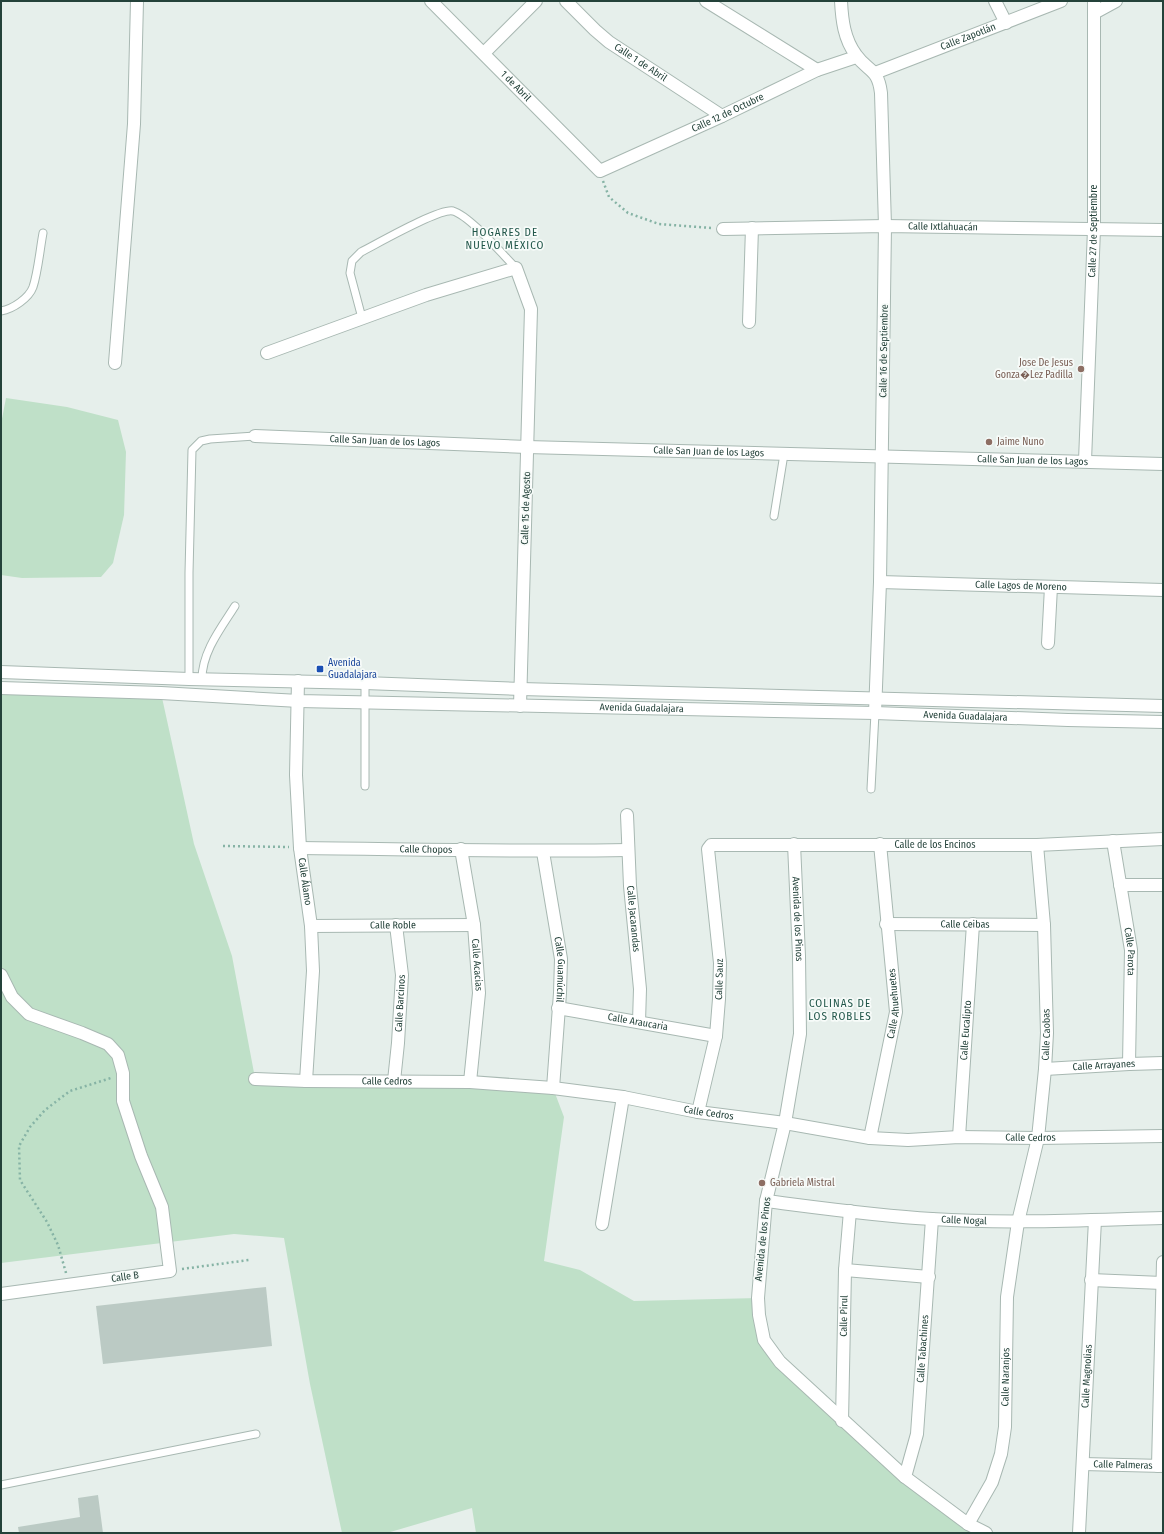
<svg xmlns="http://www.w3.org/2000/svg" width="1164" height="1534" font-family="'Fira Sans Condensed',sans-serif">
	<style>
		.green { fill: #bfe0c8 }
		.building { fill: #bbcac4 }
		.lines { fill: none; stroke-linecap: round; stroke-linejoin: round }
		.service-casing { stroke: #a8b8b2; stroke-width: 9 }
		.minor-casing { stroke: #a8b8b2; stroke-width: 14 }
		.tertiary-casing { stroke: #a8b8b2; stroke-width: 14 }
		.path { stroke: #86b3a5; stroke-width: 2.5; stroke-dasharray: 2 3; stroke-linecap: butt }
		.service { stroke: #fff; stroke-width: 7 }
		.minor { stroke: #fff; stroke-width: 12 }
		.tertiary { stroke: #fff; stroke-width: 12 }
		.education-dot { fill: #8d6e63; stroke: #f7fbf9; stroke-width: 1.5 }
		.transit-dot { fill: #1a4fb4; stroke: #f7fbf9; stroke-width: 1.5 }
		.labels { text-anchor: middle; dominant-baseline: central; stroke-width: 3.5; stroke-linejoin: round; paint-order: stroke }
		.street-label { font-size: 10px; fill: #24423a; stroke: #f7fbf9 }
		.education-label { font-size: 10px; fill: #785e54; stroke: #f7fbf9; text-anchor: start }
		.transit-label { font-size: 10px; fill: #164399; stroke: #f7fbf9; text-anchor: start }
		.neighbourhood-label { font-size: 11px; letter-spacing: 1px; fill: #1f5548; stroke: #f7fbf9 }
	</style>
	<rect width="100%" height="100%" fill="#e6efeb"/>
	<g class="green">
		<path d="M 6,398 L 67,407 L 118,420 L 126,452 L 124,515 L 113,563 L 101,577 L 22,578 L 1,575 L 1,424 Z"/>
		<path d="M 1,688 L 161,693 L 194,844 L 232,956 L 255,1078 L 553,1088 L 564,1117 L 544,1261 L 580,1270 L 634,1301 L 758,1298 L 768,1347 L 842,1421 L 986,1533 L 476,1533 L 472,1508 L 387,1533 L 342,1533 L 310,1384 L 284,1238 L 234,1234 L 1,1263 Z"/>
	</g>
	<g class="building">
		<path d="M 266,1287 L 272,1346 L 103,1364 L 96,1306 Z"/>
		<path d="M 98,1495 L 103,1533 L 19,1533 L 18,1527 L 80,1517 L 78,1498 Z"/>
	</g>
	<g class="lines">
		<g class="service-casing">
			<g id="service">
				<path d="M 1,311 C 13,309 29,298 33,287 C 38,272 40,249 43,233"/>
				<path d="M 362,318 L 350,273 L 352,261 L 361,252 C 377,244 439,208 453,211 C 470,216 502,254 516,268"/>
				<path d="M 774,516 L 784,454"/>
				<path d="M 189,679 L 189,573 L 192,450 L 201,441 L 210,439 L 255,436"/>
				<path d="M 202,679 C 202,652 221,628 235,606"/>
				<path d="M 365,683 L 365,786"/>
				<path d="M 871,789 L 875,713"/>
				<path d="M 1,1485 L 256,1434"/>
			</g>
		</g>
		<g class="minor-casing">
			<g id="minor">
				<path id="s1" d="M 431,1 L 600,171 L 722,116 L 817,70 L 856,57"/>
				<path id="s2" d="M 566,1 L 595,30 L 609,42 L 722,116"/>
				<path d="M 706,1 L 817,70"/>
				<path d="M 841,1 C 842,20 844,39 856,55 C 868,72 878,68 881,93 L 885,226 L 880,582 L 875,713"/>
				<path d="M 995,1 L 1006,23"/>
				<path d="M 1094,13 L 1116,1"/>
				<path d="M 484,53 L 536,1"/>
				<path id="s3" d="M 875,73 L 1061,1"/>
				<path id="s4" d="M 723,229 L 885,226 L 1163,230"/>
				<path d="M 749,322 L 752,228"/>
				<path d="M 267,353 L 426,295 L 516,268 L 531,309 L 520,706"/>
				<path d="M 115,363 L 134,124 L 137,1"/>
				<path id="s5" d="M 255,436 L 527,447 L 1163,464"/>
				<path id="s6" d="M 1085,461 L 1094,229 L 1094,1"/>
				<path id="s7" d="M 880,582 L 1163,590"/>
				<path d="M 1048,643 L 1051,587"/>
				<path id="s8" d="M 298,681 L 296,775 L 300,848 L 311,926 L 313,971 L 306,1081"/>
				<path id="s9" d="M 627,815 L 630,886 L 640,989 L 639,1022"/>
				<path id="s10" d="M 1113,841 L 1131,950 L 1129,1064"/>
				<path id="s11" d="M 794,844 L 799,956 L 800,1034 L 785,1123 L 766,1201 L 758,1298 L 759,1315 L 764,1340 L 780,1362 L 905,1477 L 968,1524 L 986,1533"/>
				<path id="s12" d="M 300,848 C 409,849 519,852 628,850"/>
				<path id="s13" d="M 461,849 L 474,925 L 479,993 L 470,1082"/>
				<path id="s14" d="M 543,852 L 561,959 L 560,993 L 553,1088"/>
				<path d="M 1120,885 L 1163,885"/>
				<path id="s15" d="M 886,924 L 1044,925"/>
				<path id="s16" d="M 311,926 L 474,925"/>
				<path d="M 1,975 L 12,997 L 29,1014 L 82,1033 L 108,1044 L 118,1055 L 123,1073 L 123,1101 L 141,1156 L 162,1207 L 170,1271 L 1,1294"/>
				<path id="s17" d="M 558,1008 L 716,1036"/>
				<path id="s18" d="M 1045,1069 L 1129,1064 L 1163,1063"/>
				<path id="s19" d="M 255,1079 L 306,1081 L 470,1082 L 553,1088 L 623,1097 L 698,1112 L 785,1123 L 870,1138 L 908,1140 L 959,1137 L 1038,1138 L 1163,1136"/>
				<path id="s20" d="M 394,1081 L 398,1043 L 402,975 L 396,925"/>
				<path id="s21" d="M 698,1112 L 716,1036 L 719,999 L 720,963 L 708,849 L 711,845 L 1037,845 L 1163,839"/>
				<path id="s22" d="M 959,1137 L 973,924"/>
				<path id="s23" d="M 870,1138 L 896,1012 L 880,844"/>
				<path id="s24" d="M 766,1201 C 821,1208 877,1216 932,1219 C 1009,1224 1086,1220 1163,1218"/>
				<path d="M 602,1224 L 623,1097"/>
				<path d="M 845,1270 L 929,1277"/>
				<path d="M 1091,1280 L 1162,1283"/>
				<path id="s25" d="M 842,1421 L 845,1270 L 850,1211"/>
				<path id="s26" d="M 1083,1464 L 1163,1466"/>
				<path d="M 1158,1466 L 1163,1262"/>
				<path id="s27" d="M 905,1477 L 917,1434 L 932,1219"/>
				<path id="s28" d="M 968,1524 L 992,1482 L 1001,1454 L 1005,1427 L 1007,1297 L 1018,1222 L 1038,1138 L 1045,1069 L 1047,1033 L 1044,925 L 1037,845"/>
				<path id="s29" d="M 1079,1533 L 1095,1220"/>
			</g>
		</g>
		<g class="tertiary-casing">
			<g id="tertiary">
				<path d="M 1,672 L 189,679 L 365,683 L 521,689 L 1163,706"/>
				<path id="s30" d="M 1,688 L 161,693 L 299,701 L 875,713 L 1068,720 L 1163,722"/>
			</g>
		</g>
		<g class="path">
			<path d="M 603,181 L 609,197 L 628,213 L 659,224 L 711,228"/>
			<path d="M 223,846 L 289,847"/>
			<path d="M 182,1269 L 249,1260"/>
			<path d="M 66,1273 L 58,1245 L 47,1222 L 20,1180 L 19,1146 L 30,1127 L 45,1110 L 70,1091 L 111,1078"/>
		</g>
		<use href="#service" class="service"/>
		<use href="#minor" class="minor"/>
		<use href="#tertiary" class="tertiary"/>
	</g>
	<g class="education-dot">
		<circle cx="1081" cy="369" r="4"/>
		<circle cx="989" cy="442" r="4"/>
		<circle cx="762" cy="1183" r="4"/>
	</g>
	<rect class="transit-dot" x="316" y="665" width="8" height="8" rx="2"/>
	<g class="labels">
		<g class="street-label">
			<text stroke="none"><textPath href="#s3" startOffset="100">Calle Zapotlán</textPath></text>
			<text stroke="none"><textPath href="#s2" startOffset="97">Calle 1 de Abril</textPath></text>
			<text stroke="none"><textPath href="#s1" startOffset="120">1 de Abril</textPath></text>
			<text stroke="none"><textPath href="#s1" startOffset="380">Calle 12 de Octubre</textPath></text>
			<text stroke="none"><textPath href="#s4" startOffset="220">Calle Ixtlahuacán</textPath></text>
			<text stroke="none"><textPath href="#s6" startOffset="230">Calle 27 de Septiembre</textPath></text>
			<text transform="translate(884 351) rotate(-89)">Calle 16 de Septiembre</text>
			<text stroke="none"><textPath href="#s5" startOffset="130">Calle San Juan de los Lagos</textPath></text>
			<text stroke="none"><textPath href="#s5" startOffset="454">Calle San Juan de los Lagos</textPath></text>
			<text stroke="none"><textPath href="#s5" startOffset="778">Calle San Juan de los Lagos</textPath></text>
			<text transform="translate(526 508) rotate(-88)">Calle 15 de Agosto</text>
			<text stroke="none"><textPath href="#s7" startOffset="141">Calle Lagos de Moreno</textPath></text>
			<text stroke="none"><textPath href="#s30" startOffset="641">Avenida Guadalajara</textPath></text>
			<text stroke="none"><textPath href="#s30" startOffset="965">Avenida Guadalajara</textPath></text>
			<text stroke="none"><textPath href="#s21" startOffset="495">Calle de los Encinos</textPath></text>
			<text stroke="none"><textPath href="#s12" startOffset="126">Calle Chopos</textPath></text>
			<text stroke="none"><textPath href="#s8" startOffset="201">Calle Álamo</textPath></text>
			<text stroke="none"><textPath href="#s11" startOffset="75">Avenida de los Pinos</textPath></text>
			<text stroke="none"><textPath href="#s9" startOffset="104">Calle Jacarandas</textPath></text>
			<text stroke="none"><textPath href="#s15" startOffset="79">Calle Ceibas</textPath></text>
			<text stroke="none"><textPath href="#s16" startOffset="82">Calle Roble</textPath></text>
			<text stroke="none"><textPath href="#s10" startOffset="112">Calle Parota</textPath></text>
			<text stroke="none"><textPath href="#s13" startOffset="117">Calle Acacias</textPath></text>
			<text stroke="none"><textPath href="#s14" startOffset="119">Calle Guamúchil</textPath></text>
			<text stroke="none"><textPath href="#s21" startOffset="135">Calle Sauz</textPath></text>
			<text stroke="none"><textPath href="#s20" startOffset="78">Calle Barcinos</textPath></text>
			<text stroke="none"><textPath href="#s23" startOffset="137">Calle Ahuehuetes</textPath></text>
			<text stroke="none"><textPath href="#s17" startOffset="81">Calle Araucaria</textPath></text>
			<text stroke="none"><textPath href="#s22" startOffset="107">Calle Eucalipto</textPath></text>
			<text stroke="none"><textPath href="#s28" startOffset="501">Calle Caobas</textPath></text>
			<text stroke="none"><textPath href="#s18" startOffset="59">Calle Arrayanes</textPath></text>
			<text stroke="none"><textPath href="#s19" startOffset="132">Calle Cedros</textPath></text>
			<text stroke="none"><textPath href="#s19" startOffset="456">Calle Cedros</textPath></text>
			<text stroke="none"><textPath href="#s19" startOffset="780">Calle Cedros</textPath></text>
			<text stroke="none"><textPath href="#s24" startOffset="199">Calle Nogal</textPath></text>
			<text transform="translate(763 1239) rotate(-84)">Avenida de los Pinos</text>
			<text transform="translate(125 1277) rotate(-8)">Calle B</text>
			<text stroke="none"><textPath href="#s25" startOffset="105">Calle Pirul</textPath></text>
			<text stroke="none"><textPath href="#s27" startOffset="130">Calle Tabachines</textPath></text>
			<text stroke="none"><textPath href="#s29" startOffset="157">Calle Magnolias</textPath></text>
			<text stroke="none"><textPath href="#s28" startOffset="155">Calle Naranjos</textPath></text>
			<text stroke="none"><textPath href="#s26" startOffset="40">Calle Palmeras</textPath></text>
		</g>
		<g class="education-label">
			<text x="1073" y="363" text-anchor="end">Jose De Jesus<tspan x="1073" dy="12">Gonza�Lez Padilla</tspan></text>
			<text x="997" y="442">Jaime Nuno</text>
			<text x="770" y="1183">Gabriela Mistral</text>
		</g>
		<g class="transit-label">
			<text x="328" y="663">Avenida<tspan x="328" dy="12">Guadalajara</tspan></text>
		</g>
		<g class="neighbourhood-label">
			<text x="505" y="232">HOGARES DE<tspan x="505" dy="13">NUEVO MÉXICO</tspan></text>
			<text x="840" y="1003">COLINAS DE<tspan x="840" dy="13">LOS ROBLES</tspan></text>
		</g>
	</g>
	<rect width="1164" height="1534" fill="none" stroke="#24423a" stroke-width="4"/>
</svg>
